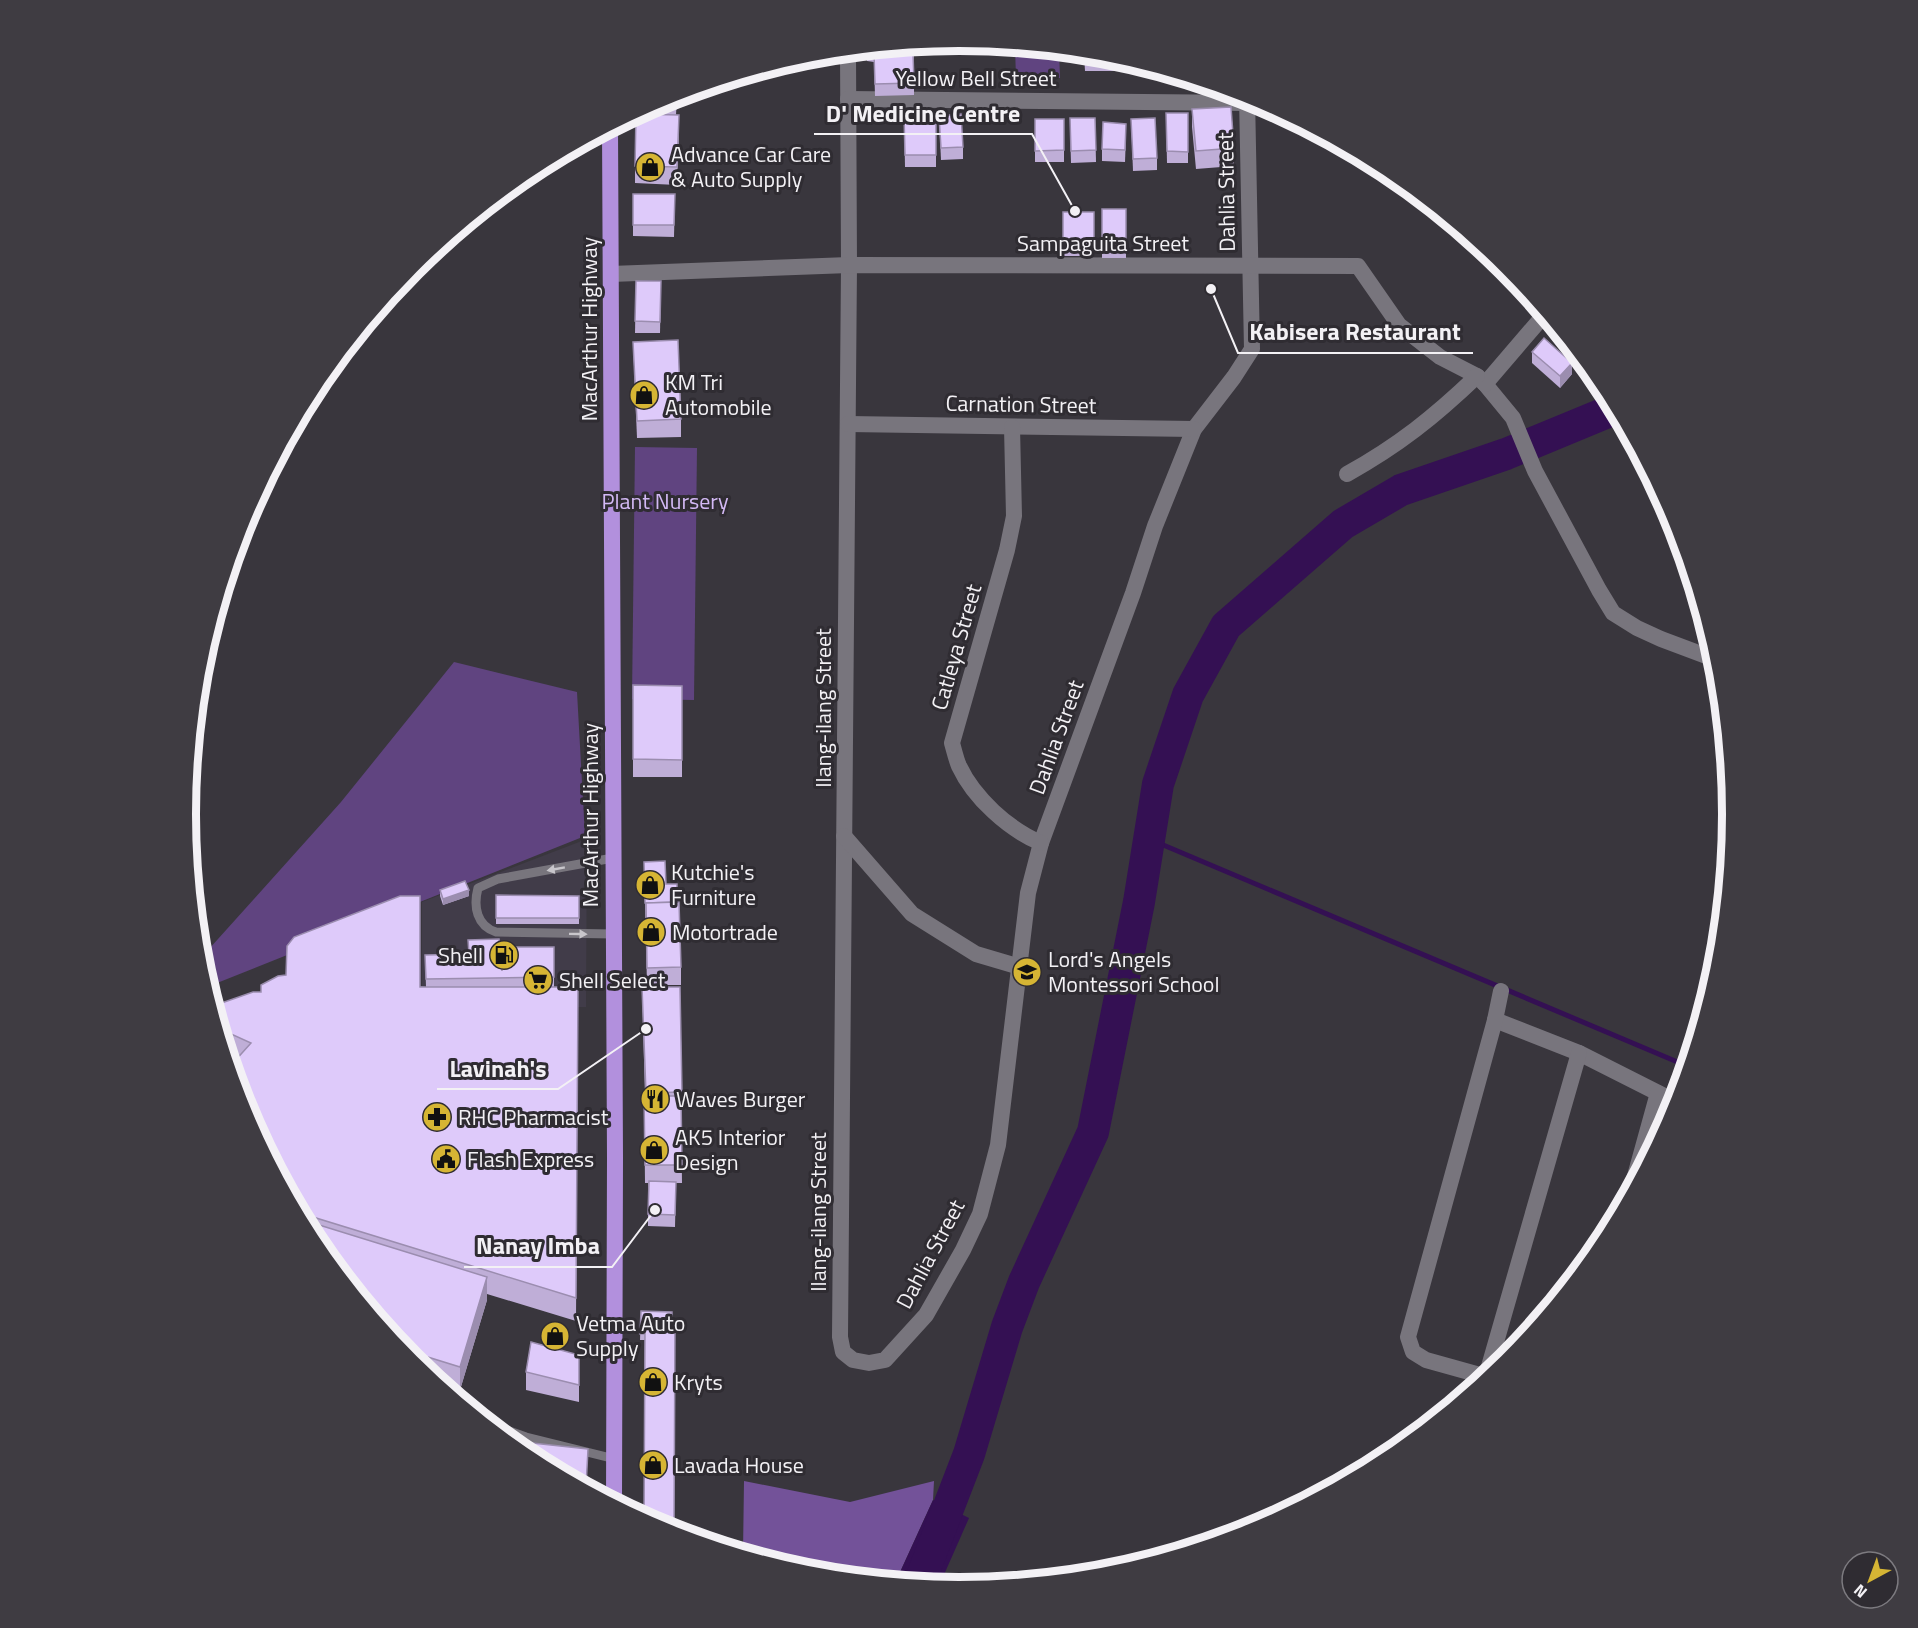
<svg xmlns="http://www.w3.org/2000/svg" width="1918" height="1628" font-family="'Titillium Web',sans-serif">
	<style>
		.built { fill: #413c49 }
		.green { fill: #604480 }
		.forest { fill: #735299 }
		.water { fill: #341053 }
		.lines { fill: none; stroke-linecap: round; stroke-linejoin: round }
		.stream { stroke: #341053; stroke-width: 5 }
		.river { stroke: #341053; stroke-width: 32 }
		.service { stroke: #78757d; stroke-width: 9 }
		.minor { stroke: #78757d; stroke-width: 16 }
		.trunk { stroke: #b290dd; stroke-width: 16 }
		.wall { fill: #bfaed7 }
		.shaded-wall { fill: #9b8daf }
		.building { fill: #decafa; stroke: #9b8daf; stroke-width: 1.5 }
		.oneway { fill: #c8c6cb }
		.labels { text-anchor: middle; dominant-baseline: central; stroke-width: 6; stroke-linejoin: round; paint-order: stroke }
		.street-label { font-size: 22px; fill: #f3f1f5; stroke: #2f2c32 }
		.poi-label { font-size: 22px; fill: #f3f1f5; stroke: #2f2c32; text-anchor: start }
		.park-label { font-size: 22px; fill: #d3b9f5; stroke: #2f2c32 }
		.rim { fill: none; stroke: #f3f1f5; stroke-width: 8 }
		.leader { fill: none; stroke: #f3f1f5; stroke-width: 2 }
		.callout-dot { fill: #f3f1f5; stroke: #2f2c32; stroke-width: 2 }
		.callout-label { font-size: 24px; text-anchor: middle; font-weight: bold; fill: #f3f1f5; stroke: #2f2c32; stroke-width: 6; stroke-linejoin: round; paint-order: stroke }
	</style>
	<rect width="100%" height="100%" fill="#39363d"/>
	<path class="built" d="M 587,839 L 586,1007 L 422,1008 L 422,902 Z"/>
	<g class="green">
		<path d="M 1015,46 L 1059,50 L 1060,78 L 1016,79 Z"/>
		<path d="M 635,447 L 697,448 L 694,700 L 632,699 Z"/>
		<path d="M 454,662 L 577,692 L 585,836 L 207,987 L 199,954 L 209,949 L 341,802 Z"/>
	</g>
	<path class="forest" d="M 744,1481 L 850,1502 L 934,1481 L 933,1500 L 896,1581 L 808,1573 L 743,1553 Z"/>
	<path class="water" d="M 933,1500 L 969,1518 L 939,1586 L 896,1581 Z"/>
	<g class="lines">
		<path class="stream" d="M 1149,839 L 1687,1066"/>
		<path class="river" d="M 919,1584 L 969,1454 L 1007,1327 L 1024,1282 L 1093,1132 L 1139,902 L 1158,784 L 1188,695 L 1226,626 L 1343,524 L 1401,490 L 1506,454 L 1615,409"/>
		<g class="service">
			<path d="M 613,934 L 496,932 C 477,926 473,907 478,888 L 498,879 L 613,858"/>
			<path d="M 487,1423 L 526,1437 L 615,1459"/>
		</g>
		<g class="minor">
			<path d="M 848,51 L 849,265 L 840,1337 L 843,1352 L 853,1360 L 869,1363 L 885,1360 L 926,1315 L 963,1250 L 980,1214 L 998,1145 L 1028,893 L 1041,843 L 1133,593 L 1155,526 L 1194,429 L 1234,377 L 1252,349 L 1247,97"/>
			<path d="M 848,99 L 1247,103"/>
			<path d="M 611,274 L 849,265 L 1358,266 L 1399,325 L 1440,357 L 1477,376 L 1485,384 L 1513,418 L 1535,471 L 1599,590 L 1613,613 L 1637,628 L 1661,639 L 1717,660"/>
			<path d="M 1485,384 L 1545,314"/>
			<path d="M 848,424 L 1194,429"/>
			<path d="M 1012,427 L 1014,516 L 1007,550 L 952,743 C 954,750 956,759 959,766 C 974,798 1008,829 1041,843"/>
			<path d="M 1347,474 C 1399,445 1434,417 1477,376"/>
			<path d="M 844,836 L 912,914 L 976,954 L 1020,967"/>
			<path d="M 1495,1020 L 1579,1053 L 1676,1102"/>
			<path d="M 1632,1187 L 1658,1093"/>
			<path d="M 1486,1377 L 1579,1053"/>
			<path d="M 1487,1377 L 1426,1360 L 1413,1352 L 1408,1337 L 1495,1020 L 1501,991"/>
		</g>
		<path class="trunk" d="M 610,128 L 615,1158 L 614,1503"/>
	</g>
	<g class="wall">
		<path d="M 914,45 L 914,95 L 875,96 L 874,62 L 867,61 L 867,50 Z"/>
		<path d="M 1084,53 L 1110,55 L 1152,68 L 1152,71 L 1085,71 Z"/>
		<path d="M 677,95 L 676,115 L 679,133 L 677,185 L 635,183 L 635,166 L 663,115 L 663,113 L 640,112 L 663,99 Z"/>
		<path d="M 1192,109 L 1234,148 L 1234,166 L 1196,169 L 1192,127 Z"/>
		<path d="M 1166,113 L 1188,113 L 1188,163 L 1167,163 Z"/>
		<path d="M 904,115 L 936,115 L 936,167 L 905,167 Z"/>
		<path d="M 939,116 L 963,147 L 963,159 L 941,160 Z"/>
		<path d="M 1095,118 L 1096,162 L 1071,163 L 1070,130 Z"/>
		<rect x="1035" y="119" width="29" height="43"/>
		<path d="M 1131,119 L 1157,158 L 1157,170 L 1133,171 Z"/>
		<path d="M 1126,135 L 1125,162 L 1102,161 L 1102,149 Z"/>
		<path d="M 633,194 L 675,194 L 674,237 L 633,236 Z"/>
		<rect x="1102" y="209" width="24" height="49"/>
		<rect x="1063" y="212" width="31" height="44"/>
		<path d="M 1513,276 L 1524,290 L 1513,284 Z"/>
		<path d="M 636,281 L 661,281 L 660,333 L 635,333 Z"/>
		<path d="M 633,342 L 681,419 L 681,437 L 637,438 Z"/>
		<path d="M 1532,352 L 1572,374 L 1560,388 L 1532,363 Z"/>
		<path d="M 633,685 L 682,686 L 682,777 L 633,777 Z"/>
		<path d="M 644,862 L 666,884 L 677,902 L 681,967 L 681,985 L 647,985 Z"/>
		<path d="M 440,890 L 469,896 L 443,905 L 440,896 Z"/>
		<path d="M 496,895 L 579,896 L 579,924 L 496,924 Z"/>
		<path d="M 554,947 L 554,987 L 578,987 L 576,1321 L 487,1294 L 487,1300 L 460,1390 L 440,1384 L 412,1361 L 316,1243 L 244,1110 L 233,1063 L 236,1059 L 228,1055 L 213,1006 L 261,992 L 286,975 L 426,987 L 425,955 L 501,969 Z"/>
		<path d="M 642,987 L 682,1092 L 682,1110 L 681,1110 L 682,1183 L 676,1183 L 675,1227 L 648,1226 L 648,1183 L 645,1183 L 644,1096 L 645,1096 Z"/>
		<path d="M 641,1311 L 672,1312 L 645,1340 L 640,1340 Z"/>
		<path d="M 579,1355 L 579,1402 L 526,1390 L 526,1372 Z"/>
	</g>
	<g class="shaded-wall">
		<path d="M 1572,363 L 1572,374 L 1560,388 L 1560,376 Z"/>
		<path d="M 469,890 L 469,896 L 443,905 L 443,899 Z"/>
		<path d="M 487,1277 L 487,1300 L 460,1390 L 460,1367 Z"/>
	</g>
	<g class="building">
		<path d="M 913,53 L 914,83 L 875,84 L 874,54 Z"/>
		<path d="M 677,95 L 676,109 L 663,109 L 664,102 L 660,101 Z"/>
		<path d="M 1231,107 L 1234,148 L 1196,151 L 1192,109 Z"/>
		<path d="M 1166,113 L 1188,113 L 1188,152 L 1167,151 Z"/>
		<path d="M 636,114 L 679,115 L 677,167 L 635,166 Z"/>
		<path d="M 961,114 L 963,147 L 941,148 L 939,116 Z"/>
		<path d="M 904,115 L 936,115 L 936,155 L 905,155 Z"/>
		<path d="M 1070,118 L 1095,118 L 1096,150 L 1071,151 Z"/>
		<path d="M 1155,118 L 1157,158 L 1133,159 L 1131,119 Z"/>
		<path d="M 1035,119 L 1064,119 L 1064,150 L 1035,151 Z"/>
		<path d="M 1103,122 L 1126,124 L 1125,150 L 1102,149 Z"/>
		<path d="M 633,194 L 675,194 L 674,225 L 633,225 Z"/>
		<rect x="1102" y="209" width="24" height="38"/>
		<rect x="1063" y="212" width="31" height="32"/>
		<path d="M 636,281 L 661,281 L 660,322 L 635,321 Z"/>
		<path d="M 1544,338 L 1572,363 L 1560,376 L 1532,352 Z"/>
		<path d="M 678,340 L 681,419 L 637,421 L 633,342 Z"/>
		<path d="M 633,685 L 682,686 L 682,760 L 633,759 Z"/>
		<path d="M 665,861 L 666,884 L 677,884 L 677,902 L 645,903 L 644,862 Z"/>
		<path d="M 465,881 L 469,890 L 443,899 L 440,890 Z"/>
		<path d="M 496,895 L 579,896 L 579,918 L 496,918 Z"/>
		<path d="M 400,896 L 420,896 L 420,987 L 578,987 L 576,1298 L 300,1213 L 244,1110 L 230,1061 L 233,1063 L 251,1043 L 220,1029 L 213,1006 L 253,992 L 261,992 L 261,985 L 278,976 L 286,975 L 287,946 L 294,937 Z"/>
		<path d="M 679,902 L 681,967 L 647,968 L 646,903 Z"/>
		<path d="M 499,939 L 502,971 L 501,947 L 554,947 L 554,977 L 426,979 L 425,955 L 469,954 L 468,940 Z"/>
		<path d="M 642,987 L 680,987 L 682,1092 L 646,1093 Z"/>
		<path d="M 644,1096 L 681,1096 L 682,1165 L 645,1165 Z"/>
		<path d="M 649,1181 L 676,1182 L 675,1215 L 648,1214 Z"/>
		<path d="M 303,1220 L 487,1277 L 460,1367 L 402,1349 L 316,1243 Z"/>
		<path d="M 641,1311 L 672,1312 L 672,1328 L 645,1328 L 645,1334 L 640,1334 Z"/>
		<path d="M 645,1328 L 675,1328 L 674,1532 L 663,1528 L 644,1519 Z"/>
		<path d="M 531,1342 L 579,1355 L 579,1385 L 526,1372 Z"/>
		<path d="M 532,1443 L 588,1449 L 586,1487 L 531,1458 Z"/>
	</g>
	<defs><path id="oneway-solid" d="M-6-.8H1V-3.2L6.5 0L1 3.2V.8H-6Z" transform="scale(1.5)"/></defs>
	<g class="oneway">
		<use href="#oneway-solid" transform="translate(556 869) rotate(170)"/>
		<use href="#oneway-solid" transform="translate(578 934) rotate(1)"/>
	</g>
	<defs>
		<g id="shop-disc" transform="scale(1.5)"><circle r="9.5" fill="#d6b534" stroke="#2f2c32"/><path d="M-5-2.5h2.3a2.7 3.5 0 0 1 5.4 0H5L5.5 6h-11ZM-1.5-2.5h3a1.5 2.3 0 0 0-3 0Z" fill="#111"/></g>
		<g id="fuel-disc" transform="scale(1.5)"><circle r="9.5" fill="#d6b534" stroke="#2f2c32"/><path d="M-5.5-6h7V0h2V4h1.3V-2.5L3-4.5l.8-.8L6-3V5H2.5V1h-1V6h-7ZM-4.2-4.7v3.2H.2V-4.7Z" fill="#111"/></g>
		<g id="school-disc" transform="scale(1.5)"><circle r="9.5" fill="#d6b534" stroke="#2f2c32"/><path d="M0-5L7-2L0 1L-7-2ZM-4 1L0 2.5L4 1V4Q0 6-4 4Z" fill="#111"/></g>
		<g id="supermarket-disc" transform="scale(1.5)"><circle r="9.5" fill="#d6b534" stroke="#2f2c32"/><path d="M-6-5.5h2.5l.6 2H6L4.5 2H-2.5L-4.4-4H-6ZM-1.5 3.2a1.3 1.3 0 1 0 .1 0ZM3 3.2a1.3 1.3 0 1 0 .1 0Z" fill="#111"/></g>
		<g id="restaurant-disc" transform="scale(1.5)"><circle r="9.5" fill="#d6b534" stroke="#2f2c32"/><path d="M-5-6h1v4h1v-4h1v4h1v-4h1v5L-1.5 .5V6h-2V.5L-5-1ZM5-6V6H3V1.5H1.5Q1.5-4 5-6Z" fill="#111"/></g>
		<g id="pharmacy-disc" transform="scale(1.5)"><circle r="9.5" fill="#d6b534" stroke="#2f2c32"/><path d="M-2-6h4v4h4v4h-4v4h-4v-4h-4v-4h4Z" fill="#111"/></g>
		<g id="civic-disc" transform="scale(1.5)"><circle r="9.5" fill="#d6b534" stroke="#2f2c32"/><path d="M-.6-6.5H3V-4.5H.6V-3L4-1V1h2V6H-6V1h2V-1L-.6-3ZM-1.2 2.5V6h2.4V2.5Z" fill="#111"/></g>
	</defs>
	<g fill-rule="evenodd">
		<use href="#shop-disc" x="650" y="167"/>
		<use href="#shop-disc" x="644" y="395"/>
		<use href="#shop-disc" x="650" y="885"/>
		<use href="#shop-disc" x="651" y="932"/>
		<use href="#fuel-disc" x="504" y="955"/>
		<use href="#school-disc" x="1027" y="972"/>
		<use href="#supermarket-disc" x="538" y="980"/>
		<use href="#restaurant-disc" x="655" y="1099"/>
		<use href="#pharmacy-disc" x="437" y="1117"/>
		<use href="#shop-disc" x="654" y="1150"/>
		<use href="#civic-disc" x="446" y="1159"/>
		<use href="#shop-disc" x="555" y="1336"/>
		<use href="#shop-disc" x="653" y="1382"/>
		<use href="#shop-disc" x="653" y="1465"/>
	</g>
	<g class="labels">
		<g class="street-label">
			<text x="976" y="78">Yellow Bell Street</text>
			<text transform="translate(1226 192) rotate(-91)">Dahlia Street</text>
			<text x="1103" y="243">Sampaguita Street</text>
			<text transform="translate(589 329) rotate(-90)">MacArthur Highway</text>
			<text transform="translate(1021 404) rotate(1)">Carnation Street</text>
			<text transform="translate(956 647) rotate(-74)">Catleya Street</text>
			<text transform="translate(823 708) rotate(-90)">Ilang-ilang Street</text>
			<text transform="translate(1056 737) rotate(-70)">Dahlia Street</text>
			<text transform="translate(590 815) rotate(-90)">MacArthur Highway</text>
			<text transform="translate(818 1212) rotate(-90)">Ilang-ilang Street</text>
			<text transform="translate(930 1254) rotate(-62)">Dahlia Street</text>
		</g>
		<g class="poi-label">
			<text x="671" y="154">Advance Car Care<tspan x="671" dy="25">&amp; Auto Supply</tspan></text>
			<text x="665" y="382">KM Tri<tspan x="665" dy="25">Automobile</tspan></text>
			<text x="671" y="872">Kutchie's<tspan x="671" dy="25">Furniture</tspan></text>
			<text x="672" y="932">Motortrade</text>
			<text x="483" y="955" text-anchor="end">Shell</text>
			<text x="1048" y="959">Lord's Angels<tspan x="1048" dy="25">Montessori School</tspan></text>
			<text x="559" y="980">Shell Select</text>
			<text x="676" y="1099">Waves Burger</text>
			<text x="458" y="1117">RHC Pharmacist</text>
			<text x="675" y="1137">AK5 Interior<tspan x="675" dy="25">Design</tspan></text>
			<text x="467" y="1159">Flash Express</text>
			<text x="576" y="1323">Vetma Auto<tspan x="576" dy="25">Supply</tspan></text>
			<text x="674" y="1382">Kryts</text>
			<text x="674" y="1465">Lavada House</text>
		</g>
		<g class="park-label">
			<text x="665" y="501">Plant Nursery</text>
		</g>
	</g>
	<path d="M0 0H1918V1628H0ZM196 814a763 763 0 1 1 1526 0a763 763 0 1 1-1526 0Z" fill="#3f3c42" fill-rule="evenodd"/>
	<path class="rim" d="M196 814a763 763 0 1 1 1526 0a763 763 0 1 1-1526 0Z"/>
	<path class="leader" d="M1075 211L1032 134H814M1211 289L1238 353H1473M646 1029L558 1089H437M655 1210L612 1267H464"/>
	<g class="callout-dot">
		<circle cx="1075" cy="211" r="6"/>
		<circle cx="1211" cy="289" r="6"/>
		<circle cx="646" cy="1029" r="6"/>
		<circle cx="655" cy="1210" r="6"/>
	</g>
	<g class="callout-label">
		<text x="923" y="122">D' Medicine Centre</text>
		<text x="1355" y="340">Kabisera Restaurant</text>
		<text x="498" y="1077">Lavinah's</text>
		<text x="538" y="1254">Nanay Imba</text>
	</g>
	<g transform="translate(1870 1580) rotate(221)"><circle r="28" fill="#2f2c32" stroke="#7d7b80" stroke-width="1.5"/>
	<path d="M0-4.5L10 22L0 15L-10 22Z" fill="#d6b534"/>
	<text y="-9" font-size="16" font-weight="bold" text-anchor="middle" fill="#f3f1f5">N</text>
	</g>
</svg>
